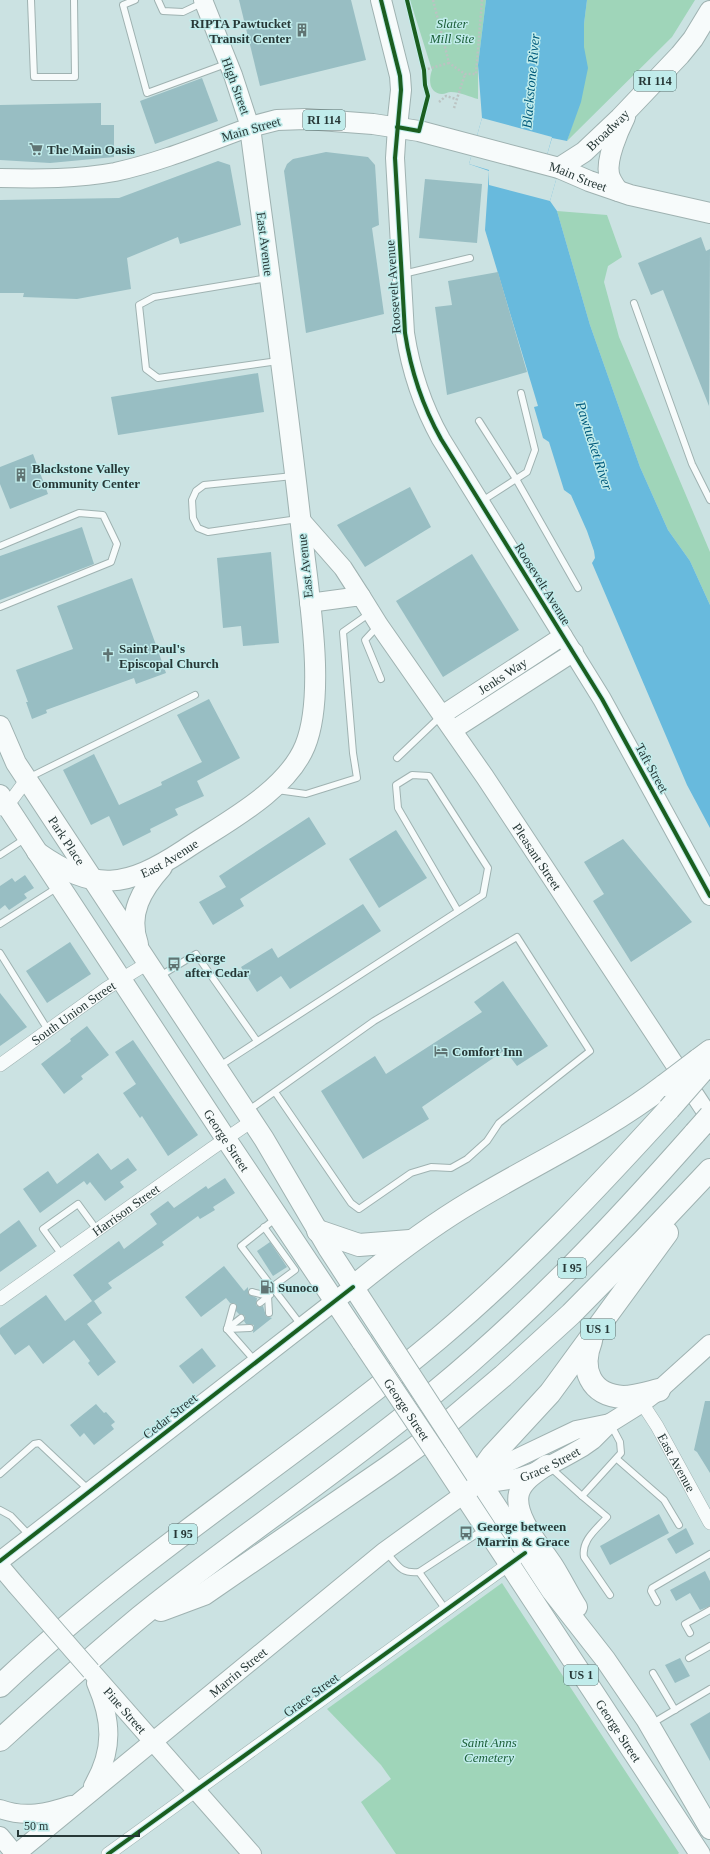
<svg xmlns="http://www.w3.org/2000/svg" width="710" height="1854" font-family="Georgia,serif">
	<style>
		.green { fill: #9fd5b9 }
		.water { fill: #68badd }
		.pier { fill: #cbe2e2 }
		.building { fill: #98bec3 }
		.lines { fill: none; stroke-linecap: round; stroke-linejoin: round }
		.lane-casing { stroke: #9fb2b1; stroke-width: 8 }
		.street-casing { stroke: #9fb2b1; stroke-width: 14 }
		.secondary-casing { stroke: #9fb2b1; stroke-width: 20 }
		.primary-casing { stroke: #9fb2b1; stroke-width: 22 }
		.highway-casing { stroke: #9fb2b1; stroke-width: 24 }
		.path { stroke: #bbc3c2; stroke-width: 2.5; stroke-dasharray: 2 2; stroke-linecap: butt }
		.lane { stroke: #f7fbfb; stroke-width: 6 }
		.street { stroke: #f7fbfb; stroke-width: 13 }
		.secondary { stroke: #f7fbfb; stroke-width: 18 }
		.primary { stroke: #f7fbfb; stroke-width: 20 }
		.highway { stroke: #f7fbfb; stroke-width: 22 }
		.secondary-bridge-casing { stroke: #9fb2b1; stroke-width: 20; stroke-linecap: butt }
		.primary-bridge-casing { stroke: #9fb2b1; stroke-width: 22; stroke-linecap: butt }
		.highway-bridge-casing { stroke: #9fb2b1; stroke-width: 24; stroke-linecap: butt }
		.secondary-bridge { stroke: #f7fbfb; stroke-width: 18 }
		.primary-bridge { stroke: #f7fbfb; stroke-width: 20 }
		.highway-bridge { stroke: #f7fbfb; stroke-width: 22 }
		.cycleway-casing { stroke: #c1eceb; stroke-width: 6 }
		.cycleway { stroke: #1b5e20; stroke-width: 4 }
		.labels { text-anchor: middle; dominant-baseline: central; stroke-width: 3; stroke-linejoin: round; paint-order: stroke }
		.shield { fill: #c1eceb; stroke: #556e6d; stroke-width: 1 }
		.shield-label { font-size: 12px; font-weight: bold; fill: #273837 }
		.poi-label { font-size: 13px; font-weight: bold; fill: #273837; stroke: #c1eceb; text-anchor: start }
		.park-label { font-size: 13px; font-style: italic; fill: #1d603a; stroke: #c1eceb }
		.street-label { font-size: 13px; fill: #273837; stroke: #c1eceb }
		.water-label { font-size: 14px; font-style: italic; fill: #005a7c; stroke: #c1eceb }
	</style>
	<rect width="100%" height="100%" fill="#cbe2e2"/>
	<g class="green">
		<path d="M 410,0 L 486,0 L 478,65 L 478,99 C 470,97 460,92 451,92 C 448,92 445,94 442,94 C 428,93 429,78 432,70 Z"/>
		<path d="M 587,0 L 695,0 L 672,37 L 567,141 L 581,98 L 584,24 Z"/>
		<path d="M 557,211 L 607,215 L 622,257 L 608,266 L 604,282 L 619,337 L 710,552 L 710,605 L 690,561 L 668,530 L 640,467 L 590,325 Z"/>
		<path d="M 502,1583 L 679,1853 L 678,1854 L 396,1854 L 361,1802 L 391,1779 L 381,1765 L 327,1709 Z"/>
	</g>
	<path class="water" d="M 486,0 L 587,0 L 584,24 L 584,47 L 588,68 L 581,102 L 567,141 L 552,138 L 547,155 L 562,159 L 550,201 L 557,211 L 590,325 L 640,467 L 668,530 L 690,561 L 710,605 L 710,828 L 687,785 L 592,563 L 595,558 L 594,551 L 587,531 L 571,495 L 564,490 L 549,442 L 543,438 L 534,407 L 538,406 L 485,230 L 489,171 L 469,164 L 482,118 L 478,65 Z"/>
	<path class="pier" d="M 482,118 L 552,137 L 547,155 L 562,159 L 550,201 L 489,185 L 489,170 L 469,164 Z"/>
	<g class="building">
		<path d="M 239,0 L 351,0 L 366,60 L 260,86 Z"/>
		<path d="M 202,78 L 218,121 L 155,144 L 140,101 Z"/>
		<path d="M 101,103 L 101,125 L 114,125 L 114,157 L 50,163 L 0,160 L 0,105 Z"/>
		<path d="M 326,152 L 368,157 L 375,165 L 379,225 L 372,228 L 384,314 L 306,333 L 284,171 L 287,164 L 293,159 Z"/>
		<path d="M 218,161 L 230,165 L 241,225 L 180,244 L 178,237 L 127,258 L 131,289 L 77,299 L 23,297 L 24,293 L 0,293 L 0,200 L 119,198 Z"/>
		<path d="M 425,179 L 482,184 L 477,243 L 419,238 Z"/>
		<path d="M 701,237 L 706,251 L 710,249 L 709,406 L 663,290 L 651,295 L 638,263 Z"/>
		<path d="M 498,272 L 527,372 L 447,395 L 435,307 L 452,305 L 448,281 Z"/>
		<path d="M 258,373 L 264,412 L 118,435 L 111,397 Z"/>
		<path d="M 33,454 L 48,494 L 10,509 L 0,484 L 0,467 Z"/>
		<path d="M 410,487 L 431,527 L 365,567 L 337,525 Z"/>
		<path d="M 82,527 L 94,564 L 0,600 L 0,556 Z"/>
		<path d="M 271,552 L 279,643 L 243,646 L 241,626 L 223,628 L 217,558 Z"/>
		<path d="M 472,554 L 519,630 L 443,677 L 396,601 Z"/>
		<path d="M 132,578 L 166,673 L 136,684 L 134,678 L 46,710 L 47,713 L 32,719 L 26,702 L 28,702 L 16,670 L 73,649 L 57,606 Z"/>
		<path d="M 209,699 L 240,758 L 197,781 L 204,796 L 175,809 L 178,815 L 150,829 L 151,832 L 123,846 L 109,816 L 91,825 L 63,770 L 94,754 L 119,805 L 162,785 L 161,782 L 202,762 L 177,715 Z"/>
		<path d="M 309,817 L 326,844 L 240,899 L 244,906 L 213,925 L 199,902 L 226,887 L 219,876 Z"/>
		<path d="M 396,830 L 427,878 L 379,908 L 349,859 Z"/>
		<path d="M 623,839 L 692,922 L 631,962 L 593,901 L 604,894 L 584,862 Z"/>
		<path d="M 25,875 L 34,888 L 24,894 L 27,898 L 9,910 L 5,905 L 0,909 L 0,886 L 12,878 L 15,882 Z"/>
		<path d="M 363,904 L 381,931 L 290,989 L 281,976 L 257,992 L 241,967 L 272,948 L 278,958 Z"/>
		<path d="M 70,942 L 91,974 L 47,1003 L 26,971 Z"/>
		<path d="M 503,981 L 548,1046 L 517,1066 L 505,1050 L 422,1107 L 429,1119 L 363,1159 L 321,1091 L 375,1056 L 386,1074 L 482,1012 L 474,1002 Z"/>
		<path d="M 0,993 L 27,1027 L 0,1046 Z"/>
		<path d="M 87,1026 L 109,1055 L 81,1076 L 83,1079 L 64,1094 L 41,1064 L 71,1041 L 70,1039 Z"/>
		<path d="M 133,1040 L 198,1135 L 168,1156 L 142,1116 L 140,1118 L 123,1093 L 136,1084 L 115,1052 Z"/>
		<path d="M 98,1153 L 111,1170 L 128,1158 L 137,1170 L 120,1182 L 124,1187 L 105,1201 L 90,1182 L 87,1185 L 84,1181 L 40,1213 L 23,1189 L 48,1171 L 57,1184 Z"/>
		<path d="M 225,1178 L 235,1193 L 213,1207 L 215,1210 L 200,1219 L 198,1216 L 162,1242 L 164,1245 L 108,1283 L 112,1288 L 94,1301 L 102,1313 L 87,1324 L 116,1362 L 98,1376 L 88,1363 L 90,1361 L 74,1340 L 43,1364 L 29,1345 L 15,1355 L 0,1334 L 0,1328 L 46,1295 L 65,1321 L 92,1301 L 73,1275 L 119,1241 L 124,1249 L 157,1224 L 150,1214 L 168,1201 L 174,1208 L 206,1186 L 208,1189 Z"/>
		<path d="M 19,1220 L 37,1246 L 0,1272 L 0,1234 Z"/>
		<path d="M 270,1242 L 287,1267 L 273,1276 L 257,1251 Z"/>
		<path d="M 224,1266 L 244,1291 L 248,1287 L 248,1294 L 257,1298 L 256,1305 L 260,1307 L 263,1306 L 266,1316 L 272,1318 L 253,1333 L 254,1325 L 246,1324 L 244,1321 L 245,1316 L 239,1314 L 236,1311 L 236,1304 L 230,1303 L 226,1298 L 201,1317 L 185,1297 Z"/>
		<path d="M 202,1348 L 216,1366 L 193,1384 L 179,1366 Z"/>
		<path d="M 705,1401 L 710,1401 L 710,1473 L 697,1452 L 694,1450 Z"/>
		<path d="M 96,1404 L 104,1413 L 106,1412 L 115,1422 L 111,1425 L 114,1429 L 94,1445 L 84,1433 L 80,1437 L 70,1425 Z"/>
		<path d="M 659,1514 L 669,1533 L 610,1565 L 600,1546 Z"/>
		<path d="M 686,1528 L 694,1544 L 676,1554 L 667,1539 Z"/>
		<path d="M 705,1571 L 710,1581 L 710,1606 L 700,1610 L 690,1593 L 676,1601 L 670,1590 Z"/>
		<path d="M 680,1658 L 690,1676 L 675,1683 L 665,1665 Z"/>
		<path d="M 710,1712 L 710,1761 L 690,1724 Z"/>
	</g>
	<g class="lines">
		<g class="lane-casing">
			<g id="lane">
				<path d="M 31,0 L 34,77 L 75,77 L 74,0"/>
				<path d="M 135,0 L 123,5 L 147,93 L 226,64"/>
				<path d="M 158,0 L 163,11 L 183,12 L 202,3"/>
				<path d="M 403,274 L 470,258"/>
				<path d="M 268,278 L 154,297 L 139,305 L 146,369 L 158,378 L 278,361"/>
				<path d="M 634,303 L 692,464 L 710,500"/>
				<path d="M 479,421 L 516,479 L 578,588"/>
				<path d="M 293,476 L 204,485 L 196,491 L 192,500 L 193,518 L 198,528 L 208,532 L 298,519"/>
				<path d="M 482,501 L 527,472 L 535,450 L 521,393"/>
				<path d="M 0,546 L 79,513 L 103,515 L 117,544 L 111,562 L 0,607"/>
				<path d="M 378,626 L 365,640 L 381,679"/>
				<path d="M 397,758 L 441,716"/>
				<path d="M 28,778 L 195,695"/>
				<path d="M 277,790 L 306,794 L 357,778 L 353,753 L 343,632 L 370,613"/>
				<path d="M 0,855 L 26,838"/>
				<path d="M 0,924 L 58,887"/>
				<path d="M 0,953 L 48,1030"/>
				<path d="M 160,976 L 196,954 L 257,1041"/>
				<path d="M 218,1067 L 483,895 L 488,868 L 429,776 L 412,775 L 396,785 L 398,808 L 458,911"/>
				<path d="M 249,1110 L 374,1021 L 517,937 L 590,1051 L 499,1123 L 487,1141 L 467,1159 L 451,1168 L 431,1167 L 411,1173 L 359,1209 L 351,1203 L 275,1092"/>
				<path d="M 275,1219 L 241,1246 L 301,1325"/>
				<path d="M 264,1227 L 295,1270 L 272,1287"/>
				<path d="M 62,1255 L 43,1229 L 78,1204 L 97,1230"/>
				<path d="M 252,1292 L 268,1296 L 269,1313"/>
				<path d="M 260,1303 L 270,1295"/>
				<path d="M 227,1329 L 255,1361"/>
				<path d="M 227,1329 L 233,1307"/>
				<path d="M 227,1329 L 250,1328"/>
				<path d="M 227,1329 L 241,1318"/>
				<path d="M 617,1459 L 664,1500 L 679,1525"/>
				<path d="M 550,1467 L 582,1496"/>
				<path d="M 0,1474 L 34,1444 L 39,1443 L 89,1490"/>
				<path d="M 0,1510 L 11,1516 L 30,1536"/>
				<path d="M 386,1552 C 398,1565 400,1574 419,1572 L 483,1530"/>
				<path d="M 419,1572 L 446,1610"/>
				<path d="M 610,1595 L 584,1557 C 581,1540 597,1529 607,1517 L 582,1496 L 621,1453 L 620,1442 L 611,1425"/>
				<path d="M 657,1602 L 651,1591 L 652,1588 L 710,1554"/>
				<path d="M 690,1633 L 685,1624 L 710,1610"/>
				<path d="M 689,1658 L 710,1646"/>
				<path d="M 653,1673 L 675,1710"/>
				<path d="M 651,1724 L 710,1689"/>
			</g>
		</g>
		<g class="street-casing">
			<g id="street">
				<path d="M 0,809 L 13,798 L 27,779"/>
				<path id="s1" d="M 0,1065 L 107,988 L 148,963"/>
				<path id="s2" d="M 0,1299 L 211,1149 L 252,1121"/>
				<path id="s3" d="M 642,1403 L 657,1426 L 710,1523"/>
				<path d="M 108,1854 L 516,1559"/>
			</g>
		</g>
		<g class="secondary-casing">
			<g id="secondary">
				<path d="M 397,127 L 395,158 L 405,333 C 411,372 422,405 441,439 L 602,699 L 710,896"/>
				<path d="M 0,178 C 39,179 77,179 115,172 C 161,162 206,143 250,127 L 233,75 L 203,0"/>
				<path d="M 300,519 L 343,568 L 361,596"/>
				<path id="s4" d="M 309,603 L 361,596 L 379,625 L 485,777 L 710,1118"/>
				<path id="s5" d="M 442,715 L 563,636"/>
				<path d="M 453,730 L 574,652"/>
				<path id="s6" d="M 480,1482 C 517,1485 552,1465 583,1447 L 593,1440 L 610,1423 L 642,1403 L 659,1390 L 710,1344"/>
				<path d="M 0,1561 L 353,1287"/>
				<path d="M 0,1566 L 16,1585"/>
				<path id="s7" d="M 91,1671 L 252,1854"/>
				<path d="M 93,1786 C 114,1750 112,1720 96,1683"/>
				<path d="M 0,1809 C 24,1818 48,1813 71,1805"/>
				<path d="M 0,1836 L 15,1854"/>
				<path id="s8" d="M 16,1854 L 385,1551 L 507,1463 L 576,1430 L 610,1423"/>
			</g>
		</g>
		<g class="primary-casing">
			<g id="primary">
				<path d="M 381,0 L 400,76 L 401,90 L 397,127"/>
				<path id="s9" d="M 559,168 L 584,152 L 620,118 L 680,55 L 693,39 L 710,11"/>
				<path d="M 618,191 C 614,185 610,180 609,174 C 606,159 618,131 625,117"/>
				<path id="s10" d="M 0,726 L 16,763 L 264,1139 L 328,1248 L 380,1328"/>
				<path id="s11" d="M 0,795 L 226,1139 L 362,1342"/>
				<path id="s12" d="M 37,852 C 95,893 126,888 184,850 C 224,823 286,792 305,746 C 326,695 309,597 303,543 C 288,404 268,266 250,127 L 277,120 L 306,119 L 373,124 L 419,131 L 559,168 L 589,181 L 630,195 L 710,213"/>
				<path d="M 138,944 C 127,914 142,889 162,867"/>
				<path d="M 453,1440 L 551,1590 L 605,1659 L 646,1719 L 710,1829"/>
				<path id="s13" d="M 437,1454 L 700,1854"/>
				<path d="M 547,1465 C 537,1472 523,1480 519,1493 C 513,1517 542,1548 554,1567 C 562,1580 569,1594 577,1607"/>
			</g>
		</g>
		<g class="highway-casing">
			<g id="highway">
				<path d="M 698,1060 L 710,1051"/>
				<path d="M 318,1231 L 359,1245 L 410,1241"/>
				<path d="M 353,1287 C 391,1256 429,1227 471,1202 C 536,1163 604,1132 665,1085"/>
				<path d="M 591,1341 C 580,1369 590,1395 623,1397 C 635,1397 647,1393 659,1390"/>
				<path d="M 480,1482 L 487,1463 L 492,1456 L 550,1393 L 667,1233"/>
				<path d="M 161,1610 L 204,1594 L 387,1468 L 437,1432 L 503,1376 L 571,1314 L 643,1241 L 710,1170"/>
				<path d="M 0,1686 C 136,1557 296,1458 439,1338 C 522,1268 596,1189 669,1109"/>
				<path d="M 0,1740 C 45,1699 92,1657 140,1617 C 236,1539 340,1471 435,1392 C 532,1312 613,1226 695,1133"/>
			</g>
		</g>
		<g class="path">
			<path d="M 433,0 L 449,63 L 465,74 L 476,74 L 482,0"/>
			<path d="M 424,70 L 449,63"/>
			<path d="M 439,102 L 446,96 L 456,99"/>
			<path d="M 454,108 L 465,74"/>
		</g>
		<use href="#lane" class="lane"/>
		<use href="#street" class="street"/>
		<use href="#secondary" class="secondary"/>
		<use href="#primary" class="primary"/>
		<use href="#highway" class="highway"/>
		<g class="secondary-bridge-casing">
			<path id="secondary-bridge" d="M 16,1585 L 91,1671"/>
		</g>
		<g class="primary-bridge-casing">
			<g id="primary-bridge">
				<path d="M 380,1328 L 453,1440"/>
				<path id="s14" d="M 362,1342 L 437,1454"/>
			</g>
		</g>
		<g class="highway-bridge-casing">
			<g id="highway-bridge">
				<path d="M 665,1085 L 698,1060"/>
				<path d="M 669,1109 L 704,1069"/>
				<path d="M 695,1133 L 710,1116"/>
			</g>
		</g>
		<use href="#secondary-bridge" class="secondary-bridge"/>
		<use href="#primary-bridge" class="primary-bridge"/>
		<use href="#highway-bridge" class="highway-bridge"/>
		<g class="cycleway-casing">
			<g id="cycleway">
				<path d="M 381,0 L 400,76 L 401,90 L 395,158 L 405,333 C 411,372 422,405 441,439 L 602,699 L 710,896"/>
				<path d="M 397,127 L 419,131 L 428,96 L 425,85 L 424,70 L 407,0"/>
				<path d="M 0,1561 L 353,1287"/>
				<path d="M 108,1854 L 525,1553"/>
			</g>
		</g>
		<use href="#cycleway" class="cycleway"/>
	</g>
	<defs>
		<g id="building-bare" transform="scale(1.08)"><path d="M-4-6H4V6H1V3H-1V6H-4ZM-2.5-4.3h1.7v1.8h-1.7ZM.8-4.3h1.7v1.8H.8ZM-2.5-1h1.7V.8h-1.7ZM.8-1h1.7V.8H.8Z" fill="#607473" stroke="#c1eceb" stroke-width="2.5" paint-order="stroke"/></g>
		<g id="supermarket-bare" transform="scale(1.08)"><path d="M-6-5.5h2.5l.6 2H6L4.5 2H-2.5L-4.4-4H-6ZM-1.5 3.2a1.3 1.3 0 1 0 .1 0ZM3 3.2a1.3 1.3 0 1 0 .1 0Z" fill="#607473" stroke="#c1eceb" stroke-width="2.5" paint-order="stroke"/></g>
		<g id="church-bare" transform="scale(1.08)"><path d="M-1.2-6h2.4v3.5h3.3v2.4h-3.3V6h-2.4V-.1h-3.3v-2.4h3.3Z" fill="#607473" stroke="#c1eceb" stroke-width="2.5" paint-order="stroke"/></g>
		<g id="bus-bare" transform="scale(1.08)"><path d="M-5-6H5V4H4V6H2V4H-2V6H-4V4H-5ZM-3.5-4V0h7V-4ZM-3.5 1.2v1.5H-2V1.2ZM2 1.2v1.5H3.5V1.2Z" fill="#607473" stroke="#c1eceb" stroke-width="2.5" paint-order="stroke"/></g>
		<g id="hotel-bare" transform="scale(1.08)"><path d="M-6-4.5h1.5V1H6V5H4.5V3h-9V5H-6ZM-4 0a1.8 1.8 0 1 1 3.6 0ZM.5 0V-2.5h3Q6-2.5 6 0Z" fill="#607473" stroke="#c1eceb" stroke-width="2.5" paint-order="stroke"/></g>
		<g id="fuel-bare" transform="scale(1.08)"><path d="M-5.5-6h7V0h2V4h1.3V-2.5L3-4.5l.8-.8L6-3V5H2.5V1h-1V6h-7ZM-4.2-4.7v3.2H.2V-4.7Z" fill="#607473" stroke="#c1eceb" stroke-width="2.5" paint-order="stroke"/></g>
	</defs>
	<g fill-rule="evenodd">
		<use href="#building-bare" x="302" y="30"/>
		<use href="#supermarket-bare" x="36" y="149"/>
		<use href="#building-bare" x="21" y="475"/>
		<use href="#church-bare" x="108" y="655"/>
		<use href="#bus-bare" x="174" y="964"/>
		<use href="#hotel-bare" x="441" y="1051"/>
		<use href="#fuel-bare" x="267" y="1287"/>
		<use href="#bus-bare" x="466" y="1533"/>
	</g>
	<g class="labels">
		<g class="shield">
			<rect x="634" y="71" width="42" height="20" rx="3"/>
			<rect x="303" y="110" width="42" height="20" rx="3"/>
			<rect x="558" y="1258" width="28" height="20" rx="3"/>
			<rect x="581" y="1319" width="34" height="20" rx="3"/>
			<rect x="169" y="1524" width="28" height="20" rx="3"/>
			<rect x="564" y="1665" width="34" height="20" rx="3"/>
		</g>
		<g class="shield-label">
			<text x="655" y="81">RI 114</text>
			<text x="324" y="120">RI 114</text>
			<text x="572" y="1268">I 95</text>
			<text x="598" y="1329">US 1</text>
			<text x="183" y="1534">I 95</text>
			<text x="581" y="1675">US 1</text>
		</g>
		<g class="poi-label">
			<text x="291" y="23" text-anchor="end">RIPTA Pawtucket<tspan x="291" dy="15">Transit Center</tspan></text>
			<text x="47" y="149">The Main Oasis</text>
			<text x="32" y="468">Blackstone Valley<tspan x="32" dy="15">Community Center</tspan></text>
			<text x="119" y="648">Saint Paul's<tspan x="119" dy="15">Episcopal Church</tspan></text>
			<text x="185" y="957">George<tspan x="185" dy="15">after Cedar</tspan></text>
			<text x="452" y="1051">Comfort Inn</text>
			<text x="278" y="1287">Sunoco</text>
			<text x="477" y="1526">George between<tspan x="477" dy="15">Marrin &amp; Grace</tspan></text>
		</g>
		<g class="park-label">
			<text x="452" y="23">Slater<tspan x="452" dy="15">Mill Site</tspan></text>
			<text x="489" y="1742">Saint Anns<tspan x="489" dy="15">Cemetery</tspan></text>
		</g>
		<g class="street-label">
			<text transform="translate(236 86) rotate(70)">High Street</text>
			<text transform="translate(251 129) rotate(-16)">Main Street</text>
			<text stroke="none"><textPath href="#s9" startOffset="62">Broadway</textPath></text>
			<text stroke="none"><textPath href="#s12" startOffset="1283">Main Street</textPath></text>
			<text transform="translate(265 244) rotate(83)">East Avenue</text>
			<text transform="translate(393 287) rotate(-94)">Roosevelt Avenue</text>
			<text transform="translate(305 566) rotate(-96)">East Avenue</text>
			<text transform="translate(543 584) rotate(58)">Roosevelt Avenue</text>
			<text stroke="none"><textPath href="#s5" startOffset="72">Jenks Way</textPath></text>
			<text transform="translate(652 768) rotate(61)">Taft Street</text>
			<text stroke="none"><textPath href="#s10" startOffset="133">Park Place</textPath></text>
			<text stroke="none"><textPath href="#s4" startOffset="367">Pleasant Street</textPath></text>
			<text stroke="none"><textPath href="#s12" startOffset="144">East Avenue</textPath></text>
			<text stroke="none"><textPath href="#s1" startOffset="90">South Union Street</textPath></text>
			<text stroke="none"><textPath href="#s11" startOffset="413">George Street</textPath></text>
			<text stroke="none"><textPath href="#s2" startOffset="154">Harrison Street</textPath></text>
			<text stroke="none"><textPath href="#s14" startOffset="81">George Street</textPath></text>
			<text transform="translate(170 1416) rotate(-38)">Cedar Street</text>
			<text stroke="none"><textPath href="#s6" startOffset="73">Grace Street</textPath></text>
			<text stroke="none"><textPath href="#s3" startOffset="69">East Avenue</textPath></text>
			<text stroke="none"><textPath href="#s8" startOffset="287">Marrin Street</textPath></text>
			<text transform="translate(311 1695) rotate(-36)">Grace Street</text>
			<text stroke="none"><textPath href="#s7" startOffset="52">Pine Street</textPath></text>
			<text stroke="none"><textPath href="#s13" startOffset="331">George Street</textPath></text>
		</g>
		<g class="water-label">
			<text transform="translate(531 81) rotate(-85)">Blackstone River</text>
			<text transform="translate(594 446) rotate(72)">Pawtucket River</text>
		</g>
	</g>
	<path d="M18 1830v6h121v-6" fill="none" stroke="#273837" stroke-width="2"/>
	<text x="24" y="1830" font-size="12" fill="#273837" stroke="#c1eceb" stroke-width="3" paint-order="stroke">50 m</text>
</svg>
